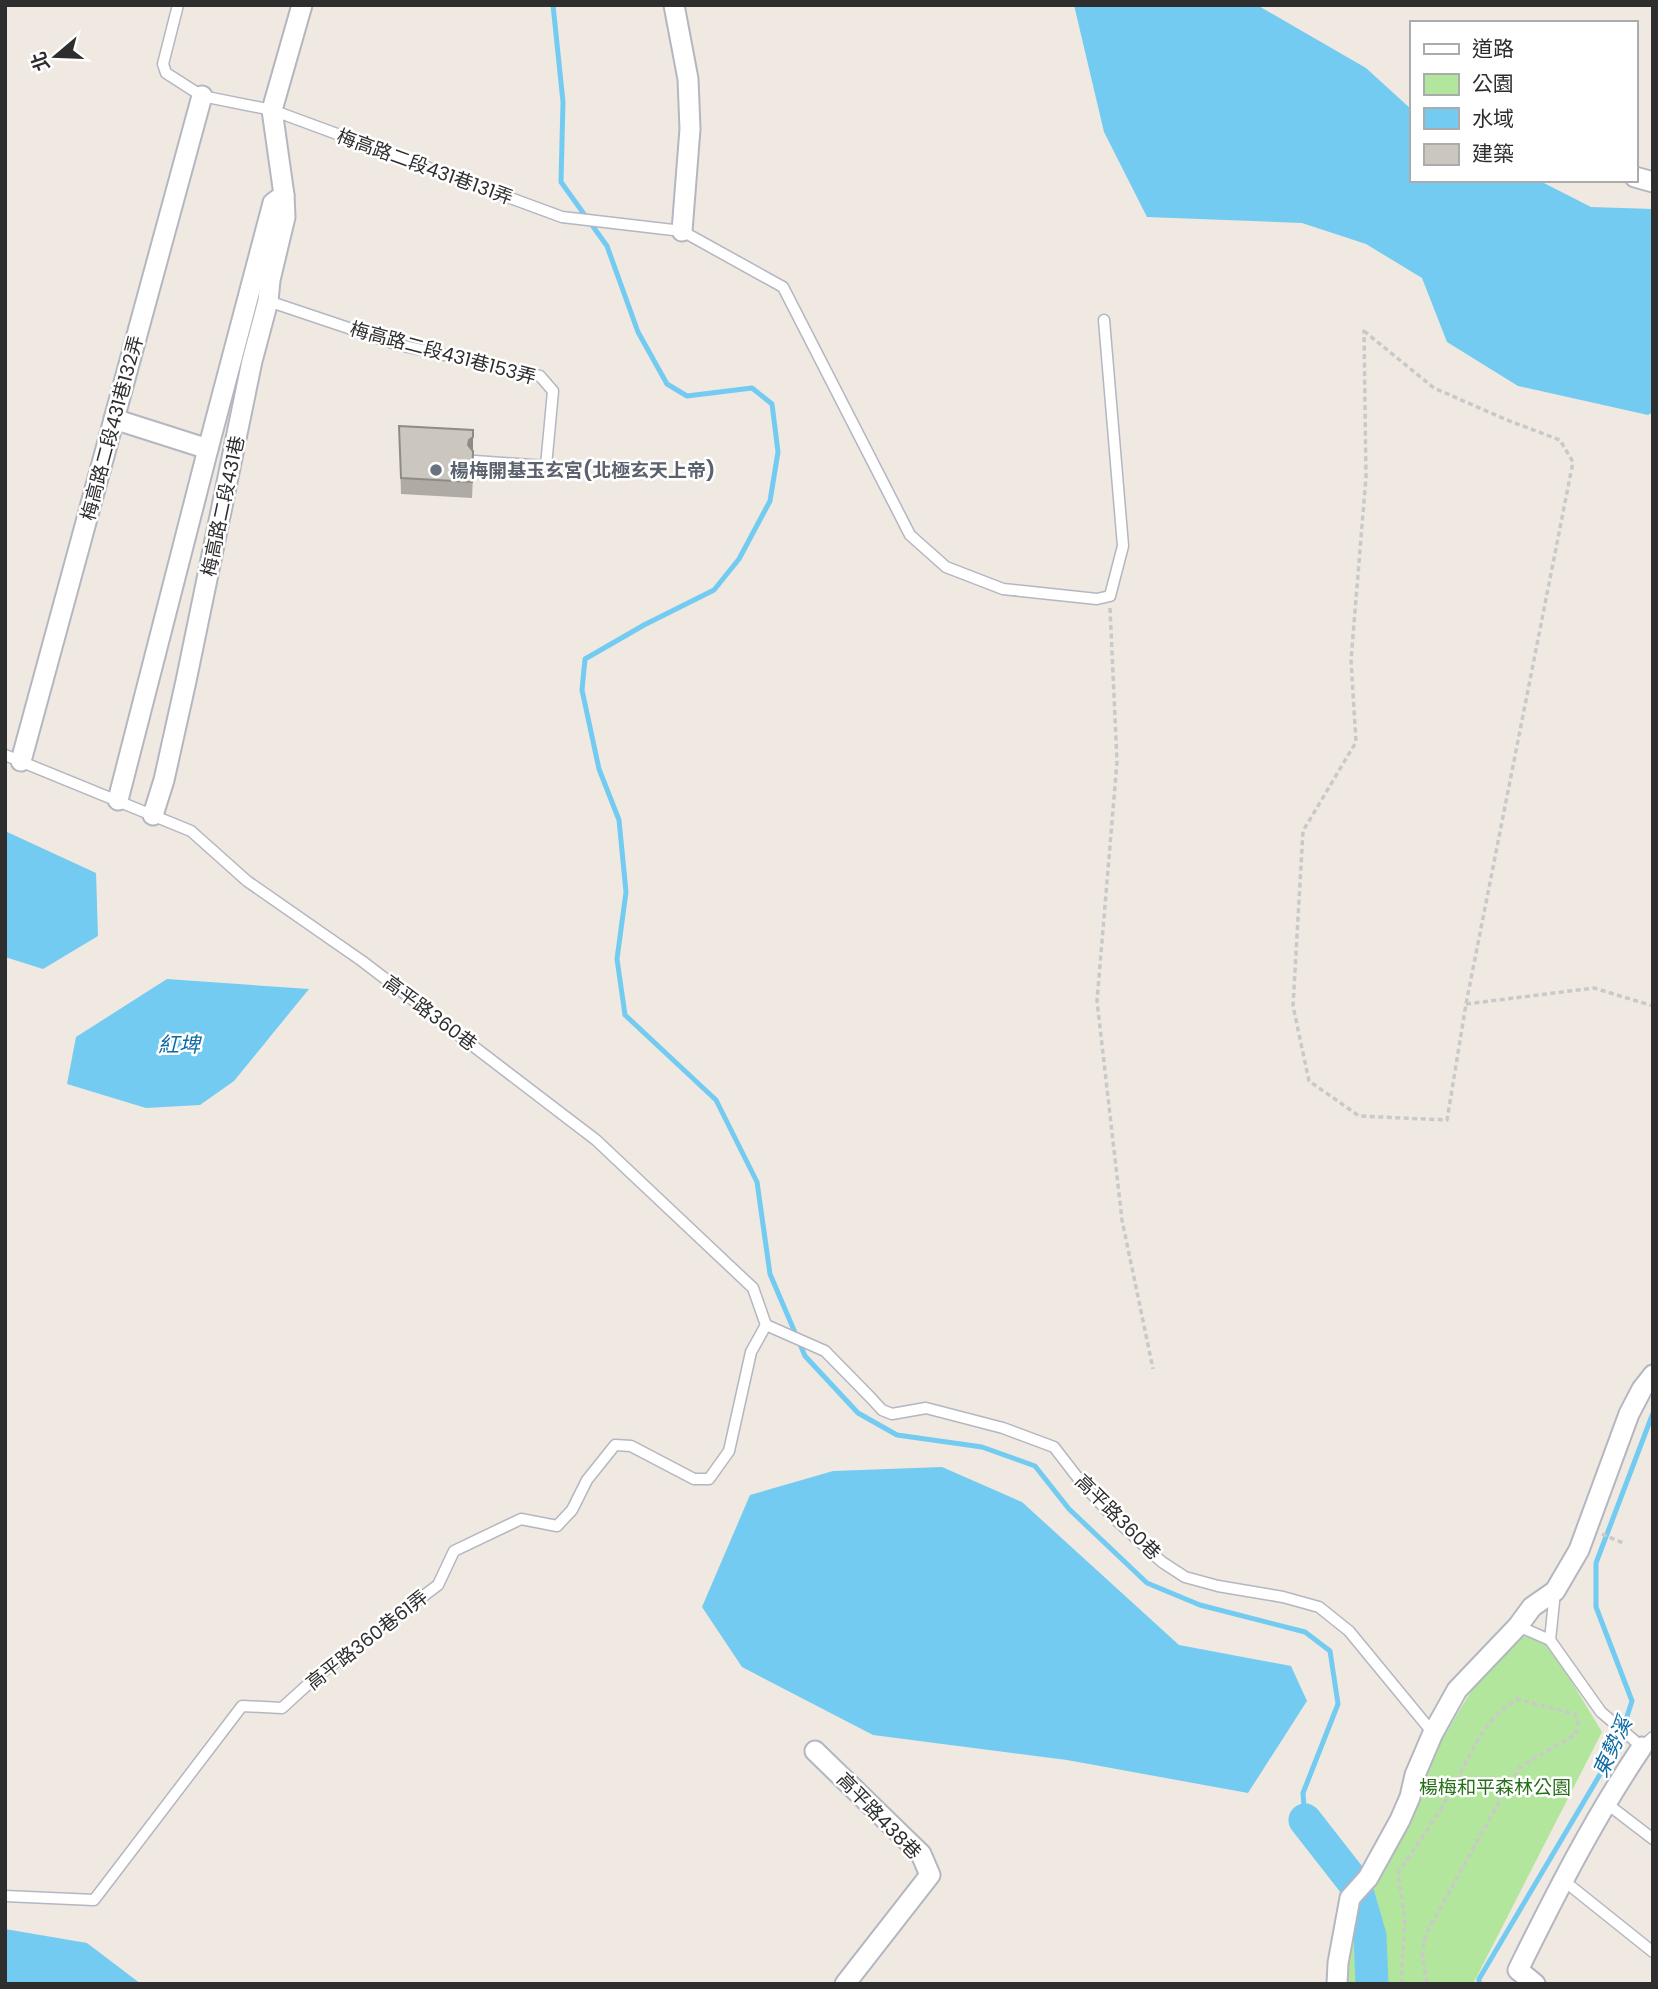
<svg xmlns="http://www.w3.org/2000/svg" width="1658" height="1989" font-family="Poppins,'Noto Sans TC',sans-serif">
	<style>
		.green { fill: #b3e69d }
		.water { fill: #73cbf2 }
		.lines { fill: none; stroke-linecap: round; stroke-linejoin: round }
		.stream { stroke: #73cbf2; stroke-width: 5 }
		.river { stroke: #73cbf2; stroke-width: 33 }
		.lane-casing { stroke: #b4b6c1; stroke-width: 13 }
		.street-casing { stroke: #b4b6c1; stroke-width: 23 }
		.path { stroke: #c9c9c9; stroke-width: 3.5; stroke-dasharray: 5 3.5; stroke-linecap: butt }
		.lane { stroke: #fff; stroke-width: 10 }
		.street { stroke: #fff; stroke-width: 19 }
		.wall { fill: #afaba4 }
		.shaded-wall { fill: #8e8b86 }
		.building { fill: #cbc7bf; stroke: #8e8b86; stroke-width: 2 }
		.worship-dot { fill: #6b7280; stroke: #fff; stroke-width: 2.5 }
		.labels { text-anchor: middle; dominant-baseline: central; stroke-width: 5; stroke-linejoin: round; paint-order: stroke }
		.street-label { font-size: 19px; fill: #2e2e2e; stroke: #fff }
		.worship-label { font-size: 19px; font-weight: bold; fill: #5b616d; stroke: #fff; text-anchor: start }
		.park-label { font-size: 19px; fill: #286f1a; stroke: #fff }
		.water-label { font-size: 21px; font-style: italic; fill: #0b6aa5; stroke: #fff }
	</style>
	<rect width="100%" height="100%" fill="#efe9e1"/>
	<path class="green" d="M 1521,1636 L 1546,1639 L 1602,1732 L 1473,1984 L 1343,1984 L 1354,1908 L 1431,1757 L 1484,1670 Z"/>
	<g class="water">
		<path d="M 1074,5 L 1257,5 L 1366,68 L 1411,109 L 1411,180 L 1538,180 L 1591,207 L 1653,209 L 1653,412 L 1648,415 L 1518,386 L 1447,342 L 1422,278 L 1366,244 L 1302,223 L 1147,217 L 1104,132 Z"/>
		<path d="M 5,831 L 96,873 L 98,936 L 43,969 L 5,957 Z"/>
		<path d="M 167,979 L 309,989 L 234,1081 L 200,1105 L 146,1108 L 67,1084 L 76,1037 Z"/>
		<path d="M 942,1467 L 1022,1502 L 1179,1645 L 1291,1666 L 1307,1701 L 1248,1793 L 1067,1760 L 873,1735 L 742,1667 L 702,1607 L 750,1495 L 833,1471 Z"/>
		<path d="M 5,1929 L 87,1943 L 141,1984 L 5,1984 Z"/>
	</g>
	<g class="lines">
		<g class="stream">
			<path d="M 553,5 L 563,102 L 561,182 L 607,246 L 638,332 L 667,384 L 687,396 L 752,388 L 772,404 L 778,452 L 770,501 L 739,559 L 714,590 L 644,625 L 585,659 L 582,690 L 599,769 L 619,820 L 626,892 L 617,959 L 625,1015 L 716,1100 L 757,1182 L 770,1274 L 805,1356 L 858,1413 L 897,1435 L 982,1447 L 1035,1466 L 1069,1509 L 1147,1583 L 1200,1605 L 1305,1632 L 1330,1651 L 1338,1704 L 1303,1793 L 1305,1820"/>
			<path d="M 1479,1984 L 1479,1979 L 1618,1744 L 1632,1701 L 1596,1607 L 1596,1563 L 1653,1413"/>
		</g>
		<path class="river" d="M 1305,1820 L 1355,1884 L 1370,1936 L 1372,1984"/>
		<g class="lane-casing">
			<g id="lane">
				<path d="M 178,5 L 163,64 L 166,73 L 202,96 L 272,110 L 562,217 L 682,231 L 783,287 L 910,535 L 946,567 L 1003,589 L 1097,599 L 1110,596 L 1123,546 L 1104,320"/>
				<path d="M 268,301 L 399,345 L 540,376 L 553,391 L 546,466 L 475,461"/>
				<path d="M 5,755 L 191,831 L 247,881 L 362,961 L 596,1140 L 753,1288 L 766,1325 L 825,1351 L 872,1399 L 882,1410 L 892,1414 L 926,1408 L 1003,1428 L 1054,1447 L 1081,1482 L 1114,1518 L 1162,1562 L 1185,1577 L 1218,1586 L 1283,1597 L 1319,1607 L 1349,1631 L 1433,1733"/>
				<path d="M 1555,1592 L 1550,1640 L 1601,1712 L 1642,1747 L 1653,1737"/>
				<path d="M 1518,1626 L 1550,1640"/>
				<path d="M 1606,1803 L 1653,1839"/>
				<path d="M 1563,1880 L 1653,1952"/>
				<path d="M 5,1896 L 94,1900 L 242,1706 L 282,1708 L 316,1677 L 438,1585 L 454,1551 L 521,1519 L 557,1526 L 572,1510 L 587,1480 L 615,1445 L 631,1446 L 694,1479 L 709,1479 L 729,1451 L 751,1352 L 766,1325"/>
			</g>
		</g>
		<g class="street-casing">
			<g id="street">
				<path d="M 674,5 L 688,79 L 690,129 L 682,231"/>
				<path d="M 1635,177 L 1653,182"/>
				<path d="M 114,419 L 208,449"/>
				<path d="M 21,761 L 202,96"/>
				<path d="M 118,800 L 208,449 L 273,203 L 284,195"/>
				<path d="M 153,815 L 164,780 L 186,681 L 252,361 L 268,301 L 270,280 L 285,217 L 284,195 L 272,110 L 302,5"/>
				<path d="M 815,1751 L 921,1854 L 930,1875 L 845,1984"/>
				<path d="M 1337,1984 L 1338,1963 L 1350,1898 L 1368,1878 L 1400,1820 L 1410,1797 L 1415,1775 L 1433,1733 L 1457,1690 L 1518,1626 L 1532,1607 L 1555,1591 L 1579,1550 L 1629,1414 L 1642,1389 L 1653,1375"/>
				<path d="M 1535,1984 L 1518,1970 C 1556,1893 1594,1818 1642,1747"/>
			</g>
		</g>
		<g class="path">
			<path d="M 1364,331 L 1434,388 L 1507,420 L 1560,440 L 1573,462 L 1466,1004 L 1447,1120 L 1359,1116 L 1309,1081 L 1293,1006 L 1303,831 L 1356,742 L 1351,660 L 1366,477 Z"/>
			<path d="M 1110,608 L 1117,762 L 1097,1001 L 1122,1220 L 1153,1369"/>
			<path d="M 1466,1004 L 1594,988 L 1653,1006"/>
			<path d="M 1602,1534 L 1623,1543"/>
			<path d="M 1401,1984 L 1405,1918 L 1398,1873 C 1415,1847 1434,1822 1449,1795 C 1469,1759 1480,1722 1517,1699 L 1575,1714 L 1578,1724 L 1576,1734 L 1520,1767 L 1505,1791 L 1426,1934 L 1422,1953 L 1427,1984"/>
		</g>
		<use href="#lane" class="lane"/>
		<use href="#street" class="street"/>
	</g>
	<path class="wall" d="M 399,426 L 473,447 L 472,498 L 401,494 Z"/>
	<path class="shaded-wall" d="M 473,430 L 473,447 L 472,498 L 472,454 L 468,445 Z"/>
	<path class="building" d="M 399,426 L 473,430 L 473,437 L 469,440 L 468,445 L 473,451 L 472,482 L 401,478 Z"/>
	<circle class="worship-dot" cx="436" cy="470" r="7"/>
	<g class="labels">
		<g class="street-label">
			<text transform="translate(425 167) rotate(20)">梅高路二段431巷131弄</text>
			<text transform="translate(443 353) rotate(15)">梅高路二段431巷153弄</text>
			<text transform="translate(112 428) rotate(-75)">梅高路二段431巷132弄</text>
			<text transform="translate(223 506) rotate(-78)">梅高路二段431巷</text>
			<text transform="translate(430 1013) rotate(37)">高平路360巷</text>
			<text transform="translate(1118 1517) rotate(45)">高平路360巷</text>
			<text transform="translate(367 1640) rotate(-38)">高平路360巷61弄</text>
			<text transform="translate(879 1816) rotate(46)">高平路438巷</text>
		</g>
		<g class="worship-label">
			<text x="450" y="470">楊梅開基玉玄宮(北極玄天上帝)</text>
		</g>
		<g class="park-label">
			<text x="1495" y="1787">楊梅和平森林公園</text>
		</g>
		<g class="water-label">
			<text x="179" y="1044">紅埤</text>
			<text transform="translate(1612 1747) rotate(-65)">東勢溪</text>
		</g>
	</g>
	<rect width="1658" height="1989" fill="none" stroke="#2e2e2e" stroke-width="14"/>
	<rect x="1410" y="21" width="228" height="161" fill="#ffffff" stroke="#ababab" stroke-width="2"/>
	<rect x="1424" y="44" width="35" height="10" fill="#ffffff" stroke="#ababab" stroke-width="2"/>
	<text x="1472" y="56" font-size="21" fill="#2e2e2e">道路</text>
	<rect x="1424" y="74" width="35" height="21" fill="#b3e69d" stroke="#ababab" stroke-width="2"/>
	<text x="1472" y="91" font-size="21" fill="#2e2e2e">公園</text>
	<rect x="1424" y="108" width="35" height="21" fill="#73cbf2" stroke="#ababab" stroke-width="2"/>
	<text x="1472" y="126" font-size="21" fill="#2e2e2e">水域</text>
	<rect x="1424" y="144" width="35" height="21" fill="#cbc7bf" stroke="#ababab" stroke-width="2"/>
	<text x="1472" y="161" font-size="21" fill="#2e2e2e">建築</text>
	<g transform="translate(56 56) rotate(251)" stroke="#ffffff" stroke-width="5" paint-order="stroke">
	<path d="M0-5L12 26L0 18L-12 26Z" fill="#2e2e2e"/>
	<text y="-10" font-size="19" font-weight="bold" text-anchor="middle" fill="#2e2e2e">北</text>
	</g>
</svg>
